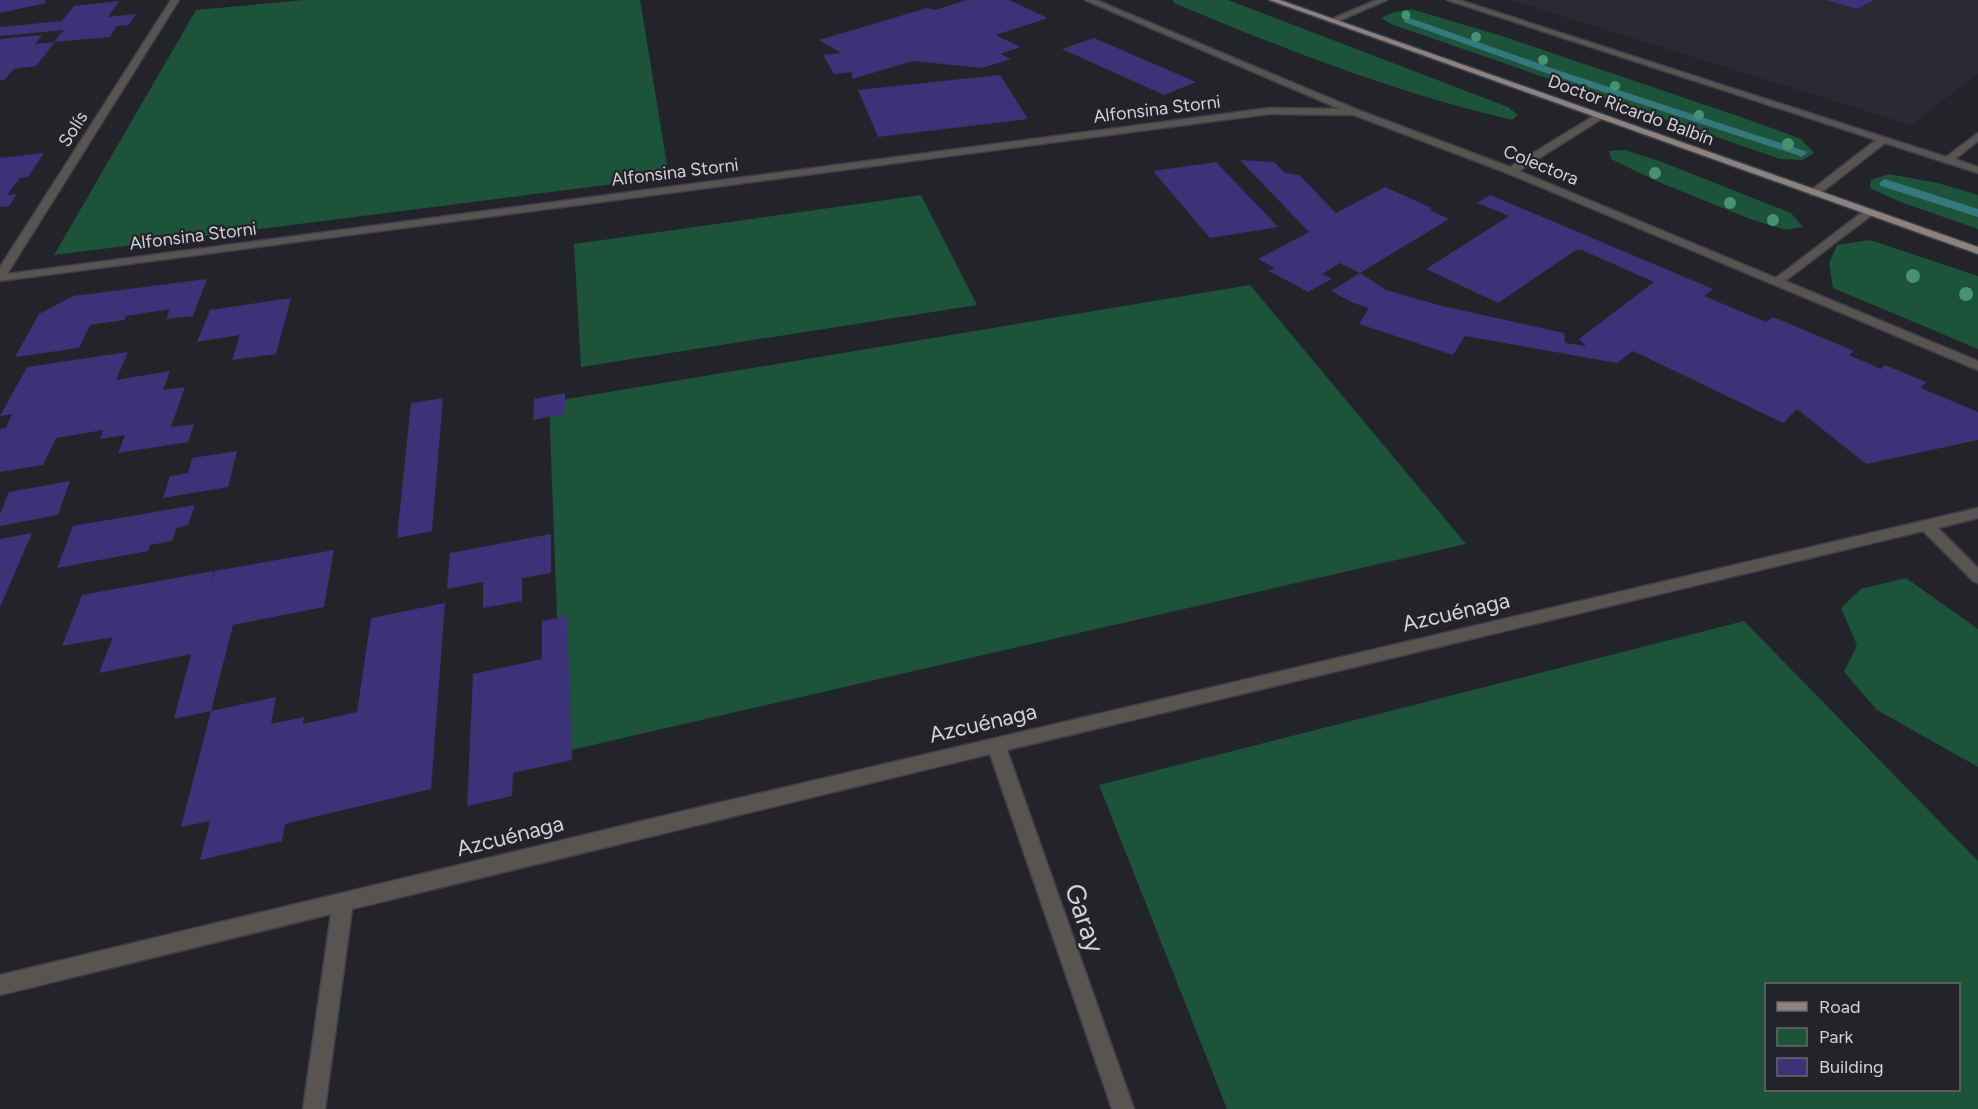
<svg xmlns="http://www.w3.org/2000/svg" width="1978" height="1109" font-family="Figtree,sans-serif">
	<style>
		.built { fill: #2a2a37 }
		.green { fill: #1d523b; fill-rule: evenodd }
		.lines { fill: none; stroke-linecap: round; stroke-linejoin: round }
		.stream { fill: #34797e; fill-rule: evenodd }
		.building { fill: #3c3278 }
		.minor-casing { stroke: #3f3f46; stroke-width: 3 }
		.major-casing { stroke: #3f3f46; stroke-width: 3 }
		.minor { fill: #585451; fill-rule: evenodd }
		.major { fill: #8b837f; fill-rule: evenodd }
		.tree { fill: #489274 }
		.labels { text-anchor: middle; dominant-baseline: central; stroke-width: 4.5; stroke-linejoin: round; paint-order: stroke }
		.far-street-label { font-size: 18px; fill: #d2d2d7; stroke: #23232a }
		.street-label { font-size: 22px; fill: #d2d2d7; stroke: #23232a }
		.near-street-label { font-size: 27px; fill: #d2d2d7; stroke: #23232a }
	</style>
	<rect width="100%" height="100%" fill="#23232a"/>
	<path class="built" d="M 1510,0 L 1978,0 L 1978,73 L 1911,125 Z"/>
	<g class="green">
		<path d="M 303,0 L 640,0 L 669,177 L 54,255 L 196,10 Z"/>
		<path d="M 1173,0 L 1228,0 L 1508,107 L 1518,115 L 1512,120 C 1395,93 1284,49 1174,3 Z"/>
		<path d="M 1411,9 L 1502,36 L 1741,117 L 1801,139 L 1814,153 L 1802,160 L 1780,159 L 1391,24 L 1381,18 L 1394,12 Z"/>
		<path d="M 1625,150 L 1662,162 L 1791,213 L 1803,227 L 1786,230 L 1750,219 L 1656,181 L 1611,159 L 1609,151 Z"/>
		<path d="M 1889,174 L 1938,183 L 1978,195 L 1978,229 L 1898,201 L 1870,188 L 1871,180 Z"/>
		<path d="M 921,195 L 977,305 L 581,367 L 574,244 Z"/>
		<path d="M 1870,240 L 1978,276 L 1978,349 L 1833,288 L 1829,263 L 1837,245 Z"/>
		<path d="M 1250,285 L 1466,544 L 562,752 L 549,402 Z"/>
		<path d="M 1906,578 L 1978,629 L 1978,767 L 1877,710 L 1844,672 L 1857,645 L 1841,608 L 1861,589 Z"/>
		<path d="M 1744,621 L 1978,861 L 1978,1109 L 1227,1109 L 1099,785 ZM 1766,984 L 1958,984 L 1958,1090 L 1766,1090 Z"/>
	</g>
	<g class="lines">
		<g class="stream">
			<path d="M 1404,18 L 1410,18 L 1560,71 L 1805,151 L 1807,153 L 1801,157 L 1797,155 L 1552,75 L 1404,22 Z"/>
			<path d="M 1885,179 L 1978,209 L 1978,217 L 1881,186 L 1879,183 Z"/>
		</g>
	</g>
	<g class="building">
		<path d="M 0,0 L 44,0 L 46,3 L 0,13 Z"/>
		<path d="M 967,0 L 1009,0 L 1048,18 L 996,35 L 1020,47 L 1000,54 L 1011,59 L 982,68 L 913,61 L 852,79 L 852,72 L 834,74 L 823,55 L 841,53 L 819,40 L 927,8 L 935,10 Z"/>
		<path d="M 1826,0 L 1874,0 L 1857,9 Z"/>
		<path d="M 119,1 L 108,17 L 136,14 L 129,25 L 117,26 L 110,37 L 54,42 L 64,30 L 0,36 L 0,27 L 62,21 L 74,6 Z"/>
		<path d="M 42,35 L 35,44 L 55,42 L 36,66 L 14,69 L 4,80 L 0,80 L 0,39 Z"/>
		<path d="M 1094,38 L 1196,82 L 1164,95 L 1062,49 Z"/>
		<path d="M 1000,75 L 1028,119 L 878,137 L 858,90 Z"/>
		<path d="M 44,153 L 28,177 L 20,178 L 7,195 L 17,194 L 9,206 L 0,207 L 0,158 Z"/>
		<path d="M 1240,160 L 1274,162 L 1285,173 L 1299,175 L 1336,213 L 1385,187 L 1432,208 L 1429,210 L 1449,219 L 1360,273 L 1340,263 L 1322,274 L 1332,279 L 1308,292 L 1269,271 L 1275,268 L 1258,259 L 1309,232 Z"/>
		<path d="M 1216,162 L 1278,227 L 1210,238 L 1153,171 Z"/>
		<path d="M 1490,195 L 1713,289 L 1704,296 L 1766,322 L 1773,317 L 1854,351 L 1849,355 L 1881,369 L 1885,365 L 1926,382 L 1921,388 L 1978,412 L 1978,440 L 1866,464 L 1797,409 L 1783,423 L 1633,351 L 1617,363 L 1465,336 L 1453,355 L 1359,324 L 1369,308 L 1351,302 L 1331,291 L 1360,273 L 1386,290 L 1442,306 L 1564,333 L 1565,343 L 1586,346 L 1579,339 L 1654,282 L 1582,250 L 1576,250 L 1498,303 L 1426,269 L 1509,216 L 1477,203 Z"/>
		<path d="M 207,279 L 193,316 L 166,319 L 170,309 L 126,316 L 124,320 L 90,325 L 79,348 L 15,357 L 39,314 L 73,296 Z"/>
		<path d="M 291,298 L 276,354 L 232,360 L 240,335 L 197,342 L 210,310 Z"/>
		<path d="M 128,352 L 116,380 L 170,371 L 163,390 L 185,387 L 171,427 L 194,424 L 188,442 L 118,453 L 125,435 L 100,439 L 103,430 L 56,438 L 43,465 L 0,472 L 0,429 L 6,428 L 12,414 L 0,416 L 27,367 Z"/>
		<path d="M 565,393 L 565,414 L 533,420 L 534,399 Z"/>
		<path d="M 443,398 L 432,531 L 397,538 L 411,403 Z"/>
		<path d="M 237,451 L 228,487 L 163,498 L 170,476 L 188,473 L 192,458 Z"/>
		<path d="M 70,481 L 58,515 L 0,526 L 0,514 L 9,492 Z"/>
		<path d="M 195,505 L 188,525 L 177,528 L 172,541 L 150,545 L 148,551 L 57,568 L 73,526 Z"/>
		<path d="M 32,533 L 0,607 L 0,539 Z"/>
		<path d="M 551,534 L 551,573 L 522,578 L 522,601 L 483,608 L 483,582 L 447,589 L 450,553 Z"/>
		<path d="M 334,550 L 324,607 L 233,625 L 211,711 L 174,719 L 191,654 L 99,673 L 113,637 L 62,646 L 82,595 L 214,571 L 211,584 L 215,571 Z"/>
		<path d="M 445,603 L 431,789 L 285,824 L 282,841 L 200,860 L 210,821 L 181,827 L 211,711 L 276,697 L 271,724 L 304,717 L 303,724 L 357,712 L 371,618 Z"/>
		<path d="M 567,616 L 572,760 L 513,773 L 512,796 L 467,806 L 473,674 L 542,659 L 542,621 Z"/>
	</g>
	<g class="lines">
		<g class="minor-casing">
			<g id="minor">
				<path d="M 171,0 L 179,0 L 7,274 L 1269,108 L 1340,109 L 1085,0 L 1096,0 L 1358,110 L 1510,167 L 1597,114 L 1603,114 L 1603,118 L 1519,171 L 1776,278 L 1865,210 L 1873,210 L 1873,214 L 1785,281 L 1978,361 L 1978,370 L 1507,173 L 1354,115 L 1269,114 L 0,281 L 0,267 Z"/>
				<path d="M 1376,0 L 1387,0 L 1334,23 L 1327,21 Z"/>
				<path d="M 1447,0 L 1459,0 L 1946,157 L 1978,133 L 1978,141 L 1955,159 L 1978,167 L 1978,173 L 1885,143 L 1818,195 L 1810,195 L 1810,191 L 1876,140 Z"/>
				<path d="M 1978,508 L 1978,518 L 1938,528 L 1978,568 L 1978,583 L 1973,581 L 1923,531 L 1007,750 L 1134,1109 L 1112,1109 L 990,754 L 352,909 L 325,1109 L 303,1109 L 331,914 L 0,995 L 0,975 L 688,810 Z"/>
			</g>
		</g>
		<g class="major-casing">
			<path id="major" d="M 1269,0 L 1280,0 L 1978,247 L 1978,254 Z"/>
		</g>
		<use href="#minor" class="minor"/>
		<use href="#major" class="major"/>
	</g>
	<g class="tree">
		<circle cx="1406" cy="15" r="4.5"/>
		<circle cx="1476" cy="37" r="5"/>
		<circle cx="1543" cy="60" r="5"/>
		<circle cx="1615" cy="86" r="5"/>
		<circle cx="1699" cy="115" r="5"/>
		<circle cx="1788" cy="144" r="6"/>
		<circle cx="1655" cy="173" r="6"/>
		<circle cx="1730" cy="203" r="6"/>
		<circle cx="1773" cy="220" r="6"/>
		<circle cx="1913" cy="276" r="7"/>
		<circle cx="1966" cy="294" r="7"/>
	</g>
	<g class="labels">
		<g class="far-street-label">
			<text transform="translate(1157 109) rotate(-7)">Alfonsina Storni</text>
			<text transform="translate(1631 110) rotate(20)">Doctor Ricardo Balbín</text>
			<text transform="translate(73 129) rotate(-58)">Solís</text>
			<text transform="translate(1541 165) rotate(22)">Colectora</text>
			<text transform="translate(675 172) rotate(-7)">Alfonsina Storni</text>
			<text transform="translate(193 236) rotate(-7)">Alfonsina Storni</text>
		</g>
		<g class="street-label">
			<text transform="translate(1456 612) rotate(-13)">Azcuénaga</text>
			<text transform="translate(983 723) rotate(-13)">Azcuénaga</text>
			<text transform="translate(510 836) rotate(-14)">Azcuénaga</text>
		</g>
		<g class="near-street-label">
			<text transform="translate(1085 918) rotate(71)">Garay</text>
		</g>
	</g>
	<rect x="1765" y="983" width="195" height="108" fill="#23232a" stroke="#69696f" stroke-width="1.5"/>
	<rect x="1777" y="1002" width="30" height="9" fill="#8b837f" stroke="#69696f" stroke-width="1.5"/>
	<text x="1819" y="1013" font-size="18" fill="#d2d2d7">Road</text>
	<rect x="1777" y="1028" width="30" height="18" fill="#1d523b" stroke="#69696f" stroke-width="1.5"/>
	<text x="1819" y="1043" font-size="18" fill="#d2d2d7">Park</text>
	<rect x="1777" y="1058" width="30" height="18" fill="#3c3278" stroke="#69696f" stroke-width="1.5"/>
	<text x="1819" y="1073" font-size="18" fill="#d2d2d7">Building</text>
</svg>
